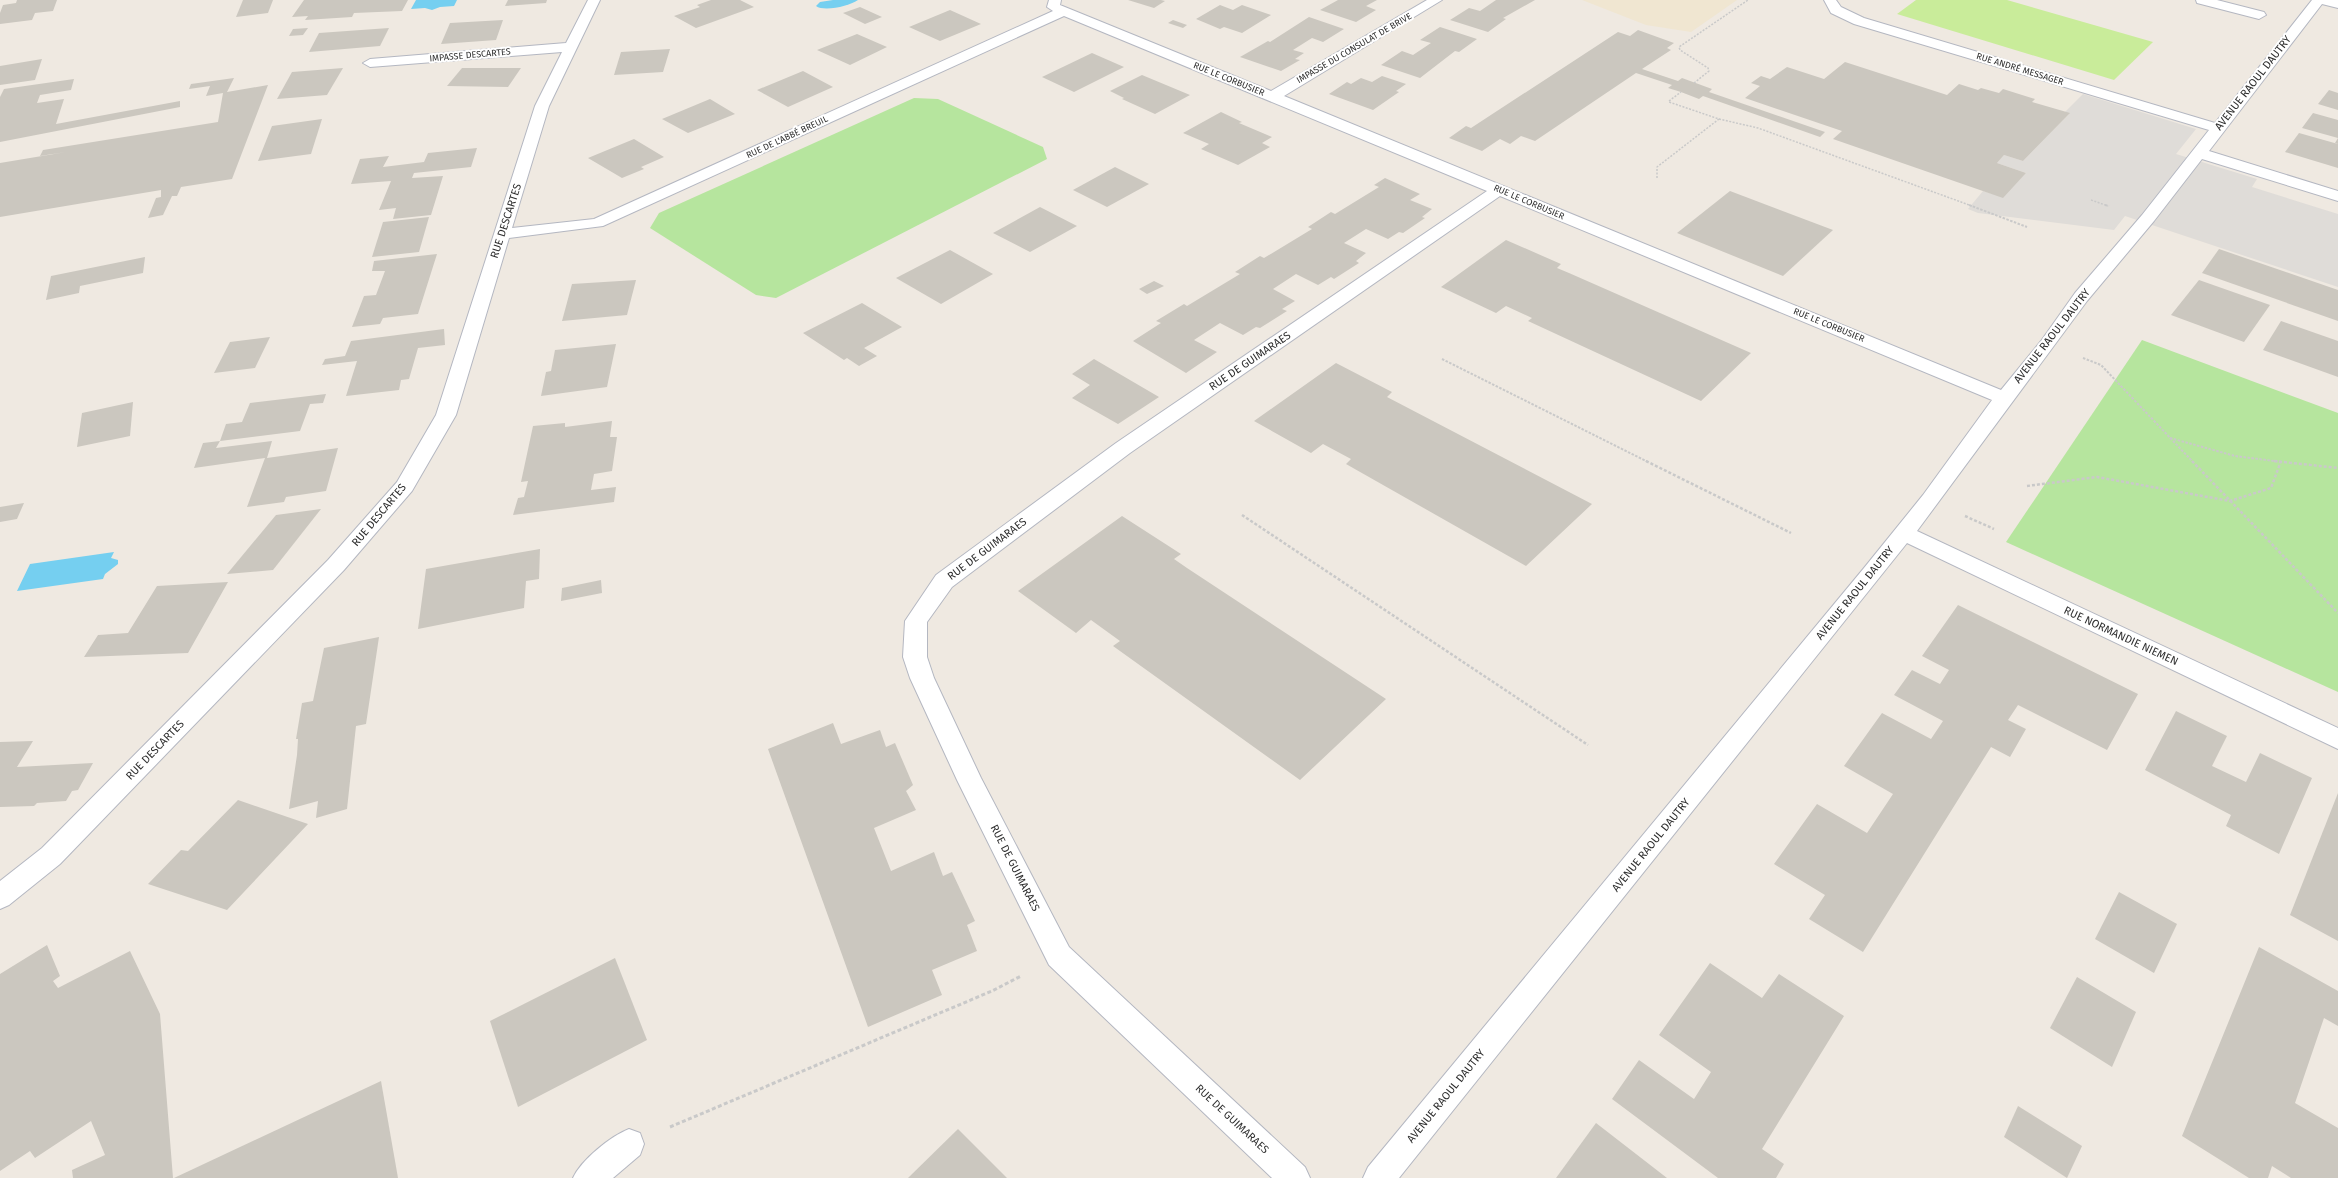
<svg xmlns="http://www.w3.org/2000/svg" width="2338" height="1178" font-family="'Fira Sans',sans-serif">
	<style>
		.education { fill: #f0e6d1 }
		.green { fill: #b6e59e }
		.pitch { fill: #c9ec9a }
		.plaza { fill: #dfdcd8 }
		.water { fill: #75cff0 }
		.building { fill: #cbc7bf }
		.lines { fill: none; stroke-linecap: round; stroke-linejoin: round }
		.minor-casing { stroke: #b4b7c1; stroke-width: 2 }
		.path-far3 { stroke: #c9c9c9; stroke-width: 1.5; stroke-dasharray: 2 1.5; stroke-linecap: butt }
		.path-far2 { stroke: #c9c9c9; stroke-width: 2; stroke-dasharray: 2.5 1.5; stroke-linecap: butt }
		.path-far1 { stroke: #c9c9c9; stroke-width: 2.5; stroke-dasharray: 3 2; stroke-linecap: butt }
		.path { stroke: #c9c9c9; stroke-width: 3; stroke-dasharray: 4 2.5; stroke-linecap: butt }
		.minor { fill: #fff; fill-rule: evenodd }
		.labels { text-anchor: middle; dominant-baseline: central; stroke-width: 4; stroke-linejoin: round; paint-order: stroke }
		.far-street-label { font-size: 9px; fill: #2e2e2e; stroke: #fff }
		.street-label { font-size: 11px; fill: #2e2e2e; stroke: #fff }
	</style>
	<rect width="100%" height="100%" fill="#efe9e1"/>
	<path class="education" d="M 1582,0 L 1737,0 L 1691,32 L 1646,25 Z"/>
	<g class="green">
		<path d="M 914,98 L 938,99 L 1043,147 L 1047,159 L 776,298 L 756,295 L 650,228 L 659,213 Z"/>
		<path d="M 2142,340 L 2338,413 L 2338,692 L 2006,542 Z"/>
	</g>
	<path class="pitch" d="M 1916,0 L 2007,0 L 2153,42 L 2114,80 L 1897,14 Z"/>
	<path class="plaza" d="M 2083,94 L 2196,129 L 2176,154 L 2257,179 L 2252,187 L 2338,214 L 2338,287 L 2125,216 L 2114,230 L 1978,213 L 1968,209 L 1983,191 L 2003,197 L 2026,173 L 1997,163 L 2004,155 L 2023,161 L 2069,114 L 2065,112 Z"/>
	<g class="water">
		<path d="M 416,0 L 457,0 L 454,6 L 440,7 L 432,10 L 425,8 L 411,9 Z"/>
		<path d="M 833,0 L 858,0 C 850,6 824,12 816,6 L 820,2 Z"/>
		<path d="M 114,552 L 111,558 L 118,560 L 118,564 L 105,574 L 103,579 L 17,591 L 30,564 Z"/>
	</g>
	<g class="building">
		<path d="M 17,0 L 57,0 L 53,11 L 35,13 L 32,20 L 0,24 L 0,13 L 3,5 L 16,3 Z"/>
		<path d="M 243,0 L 273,0 L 268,13 L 236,17 Z"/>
		<path d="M 304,0 L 408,0 L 402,11 L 354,13 L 352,17 L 305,20 L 308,16 L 292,17 Z"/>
		<path d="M 508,0 L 547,0 L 546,3 L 505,6 Z"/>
		<path d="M 711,0 L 740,0 L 754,7 L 696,28 L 674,16 L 700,7 L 697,5 Z"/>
		<path d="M 1128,0 L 1161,0 L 1165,1 L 1154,8 Z"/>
		<path d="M 1338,0 L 1377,0 L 1366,6 L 1376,10 L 1356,22 L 1320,10 Z"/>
		<path d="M 1496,0 L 1535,0 L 1503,18 L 1506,19 L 1488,32 L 1450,20 L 1469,8 L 1480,11 Z"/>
		<path d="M 1220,5 L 1233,10 L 1242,5 L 1271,15 L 1242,33 L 1224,27 L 1220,29 L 1196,19 Z"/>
		<path d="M 860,7 L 882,17 L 865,24 L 843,13 Z"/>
		<path d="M 950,10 L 981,24 L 940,41 L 909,27 Z"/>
		<path d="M 1309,17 L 1344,29 L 1323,42 L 1312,38 L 1293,50 L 1304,53 L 1295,59 L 1300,60 L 1281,71 L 1240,57 L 1268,41 L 1270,42 Z"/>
		<path d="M 503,20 L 496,40 L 441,44 L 450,23 Z"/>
		<path d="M 1173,20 L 1187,25 L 1183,28 L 1168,23 Z"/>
		<path d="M 1440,27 L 1477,39 L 1459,52 L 1455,51 L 1420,78 L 1381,65 L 1402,51 L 1413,55 L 1431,43 L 1420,40 Z"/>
		<path d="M 308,28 L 303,35 L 289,36 L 293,29 Z"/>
		<path d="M 389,28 L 380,46 L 309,52 L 319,33 Z"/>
		<path d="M 1638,30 L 1674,43 L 1667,48 L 1671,50 L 1642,69 L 1678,81 L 1682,78 L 1712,89 L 1709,92 L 1825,132 L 1820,137 L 1703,96 L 1699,99 L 1681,92 L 1668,88 L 1672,85 L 1636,73 L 1535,141 L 1521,136 L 1510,144 L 1500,139 L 1482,151 L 1449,138 L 1466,126 L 1471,128 L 1618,32 L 1630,36 Z"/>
		<path d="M 857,34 L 887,47 L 850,65 L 817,50 Z"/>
		<path d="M 670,49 L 663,72 L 614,75 L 621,52 Z"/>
		<path d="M 1092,53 L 1124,67 L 1074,92 L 1042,77 Z"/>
		<path d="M 42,59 L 35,80 L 0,85 L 0,66 Z"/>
		<path d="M 1845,62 L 1947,95 L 1959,84 L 1978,90 L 1981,88 L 1999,93 L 2003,89 L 2035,99 L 2032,102 L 2070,113 L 2023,161 L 2004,155 L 1997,163 L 2026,173 L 2003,198 L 1833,139 L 1842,131 L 1745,98 L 1760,86 L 1751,83 L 1761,76 L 1770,79 L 1787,67 L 1824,79 Z"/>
		<path d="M 343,68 L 327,95 L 277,99 L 292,72 Z"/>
		<path d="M 462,68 L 521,68 L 508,87 L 447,86 Z"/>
		<path d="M 803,71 L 833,87 L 788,107 L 757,90 Z"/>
		<path d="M 1142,75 L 1190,95 L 1155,114 L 1122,99 L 1124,98 L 1110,91 Z"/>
		<path d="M 1382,76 L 1406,84 L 1396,91 L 1399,92 L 1373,110 L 1329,94 L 1347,82 L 1351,84 L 1361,78 L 1372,82 Z"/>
		<path d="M 234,78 L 227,92 L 268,85 L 232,179 L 181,187 L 177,196 L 172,196 L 163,215 L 148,218 L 156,198 L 161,197 L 161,190 L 0,217 L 0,163 L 66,152 L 40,156 L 43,150 L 218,122 L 223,93 L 206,96 L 210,86 L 189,89 L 191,84 Z"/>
		<path d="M 74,79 L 71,90 L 40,95 L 37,103 L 64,99 L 56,124 L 180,101 L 180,107 L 0,142 L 0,97 L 4,89 Z"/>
		<path d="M 2329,90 L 2338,93 L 2338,110 L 2318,104 Z"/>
		<path d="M 710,99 L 735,114 L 688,133 L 662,119 Z"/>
		<path d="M 1221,112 L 1242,122 L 1239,123 L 1272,137 L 1262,143 L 1270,147 L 1238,165 L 1201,149 L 1209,144 L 1183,133 Z"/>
		<path d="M 2313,113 L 2338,120 L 2338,144 L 2335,143 L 2338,138 L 2302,128 Z"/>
		<path d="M 322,119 L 311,154 L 258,161 L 272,126 Z"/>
		<path d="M 2299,133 L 2338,144 L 2338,168 L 2285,152 Z"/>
		<path d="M 634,139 L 664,157 L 641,167 L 644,169 L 622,178 L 588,158 Z"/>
		<path d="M 477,148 L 471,167 L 414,173 L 412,178 L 443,176 L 431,215 L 393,219 L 396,208 L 379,210 L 391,181 L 351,184 L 360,159 L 389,156 L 383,167 L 424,162 L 428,153 Z"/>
		<path d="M 1115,167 L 1149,184 L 1107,207 L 1073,190 Z"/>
		<path d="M 1385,178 L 1420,194 L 1410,200 L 1432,209 L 1422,217 L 1425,218 L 1403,233 L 1399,232 L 1388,239 L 1366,229 L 1344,243 L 1366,253 L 1356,261 L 1359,263 L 1334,279 L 1331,277 L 1318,285 L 1296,274 L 1273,289 L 1295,301 L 1282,309 L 1287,311 L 1260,328 L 1256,327 L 1243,335 L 1220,323 L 1194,340 L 1217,352 L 1186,373 L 1133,341 L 1161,323 L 1156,321 L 1184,304 L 1187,306 L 1240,274 L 1235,272 L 1260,256 L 1264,258 L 1312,229 L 1308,227 L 1331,212 L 1335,214 L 1379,187 L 1374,185 Z"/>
		<path d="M 1730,191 L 1833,230 L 1783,276 L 1677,233 Z"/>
		<path d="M 1040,207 L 1077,226 L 1030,252 L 993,233 Z"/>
		<path d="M 429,217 L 419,252 L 372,257 L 383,222 Z"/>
		<path d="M 1506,240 L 1561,264 L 1557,268 L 1569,273 L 1751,353 L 1701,401 L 1528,321 L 1532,318 L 1506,306 L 1496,313 L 1441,287 Z"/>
		<path d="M 2219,249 L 2338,290 L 2338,321 L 2202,273 Z"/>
		<path d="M 950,250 L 993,274 L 941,304 L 896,278 Z"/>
		<path d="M 437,254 L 418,314 L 383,318 L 380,324 L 352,327 L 364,296 L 376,295 L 385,271 L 372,271 L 374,261 Z"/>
		<path d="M 145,257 L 143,273 L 80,286 L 79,293 L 46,300 L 51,276 Z"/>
		<path d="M 636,280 L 627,315 L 562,321 L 572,284 Z"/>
		<path d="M 2199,280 L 2270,305 L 2244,342 L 2171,315 Z"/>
		<path d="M 1154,281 L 1164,286 L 1147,294 L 1139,289 Z"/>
		<path d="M 862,303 L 902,327 L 864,348 L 877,356 L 859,366 L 847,358 L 844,360 L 803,333 Z"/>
		<path d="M 2281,321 L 2338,341 L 2338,377 L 2263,350 Z"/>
		<path d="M 444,329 L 445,345 L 418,348 L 409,379 L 401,380 L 399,390 L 346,396 L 357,361 L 322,365 L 325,359 L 345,356 L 351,341 Z"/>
		<path d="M 270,337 L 255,368 L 214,373 L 230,342 Z"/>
		<path d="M 616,344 L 607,387 L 541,396 L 546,372 L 551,371 L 555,350 Z"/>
		<path d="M 1094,359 L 1159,397 L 1118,424 L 1072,398 L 1090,385 L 1072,374 Z"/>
		<path d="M 1336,363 L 1392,392 L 1387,397 L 1592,504 L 1526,566 L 1346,464 L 1351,459 L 1323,444 L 1311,453 L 1254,421 Z"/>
		<path d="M 326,394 L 323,403 L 310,404 L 300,431 L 220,441 L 226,424 L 242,422 L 250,403 Z"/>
		<path d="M 133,402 L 130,436 L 77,447 L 82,413 Z"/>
		<path d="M 612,421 L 610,437 L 617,437 L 612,471 L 594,474 L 591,490 L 616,487 L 614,502 L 513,515 L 518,498 L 524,497 L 528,481 L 521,482 L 533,426 L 565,423 L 565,427 Z"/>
		<path d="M 220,441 L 216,448 L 272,441 L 267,458 L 338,448 L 326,491 L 286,497 L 284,502 L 247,507 L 265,458 L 194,468 L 203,443 Z"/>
		<path d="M 24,503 L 17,519 L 0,522 L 0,507 Z"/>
		<path d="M 321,509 L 273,570 L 227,574 L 276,515 Z"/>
		<path d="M 1122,516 L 1181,554 L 1174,559 L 1187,568 L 1386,699 L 1300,780 L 1113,646 L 1120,641 L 1091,620 L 1076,633 L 1018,591 Z"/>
		<path d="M 540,549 L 539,579 L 526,581 L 524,608 L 418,629 L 426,569 Z"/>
		<path d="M 601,580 L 602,593 L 561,601 L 562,588 Z"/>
		<path d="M 228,582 L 188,653 L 84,657 L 98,635 L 128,633 L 157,586 Z"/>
		<path d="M 1958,605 L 2138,694 L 2107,750 L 2018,705 L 2008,720 L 2026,729 L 2010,757 L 1991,747 L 1863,952 L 1809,919 L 1825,895 L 1774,864 L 1817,804 L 1867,833 L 1893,794 L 1844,766 L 1882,713 L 1931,739 L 1943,721 L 1894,695 L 1912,670 L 1940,684 L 1949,670 L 1922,656 Z"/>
		<path d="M 379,637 L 366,724 L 356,726 L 347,809 L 316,818 L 318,801 L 289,809 L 297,755 L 298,739 L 296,739 L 302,703 L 313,701 L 324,648 Z"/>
		<path d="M 2176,711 L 2227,736 L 2212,766 L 2246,782 L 2260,753 L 2312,778 L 2279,854 L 2226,826 L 2231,815 L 2145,770 Z"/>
		<path d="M 833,723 L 841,744 L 880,730 L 886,747 L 895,743 L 913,785 L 906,791 L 916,810 L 874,828 L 891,871 L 934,852 L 943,876 L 952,872 L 975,921 L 967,925 L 977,951 L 932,970 L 942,995 L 868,1027 L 768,749 Z"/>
		<path d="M 33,741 L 17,767 L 93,763 L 78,790 L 72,791 L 66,801 L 37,803 L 34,806 L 0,807 L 0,742 Z"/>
		<path d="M 2338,793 L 2338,941 L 2290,915 Z"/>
		<path d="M 238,800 L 308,824 L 227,910 L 148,884 L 181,850 L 188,851 Z"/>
		<path d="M 2119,892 L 2177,924 L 2154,973 L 2095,939 Z"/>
		<path d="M 47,945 L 60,976 L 53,981 L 58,988 L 130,951 L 160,1014 L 173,1178 L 73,1178 L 72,1170 L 105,1155 L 91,1121 L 35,1158 L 30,1151 L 0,1171 L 0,974 Z"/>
		<path d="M 2259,947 L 2338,991 L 2338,1026 L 2324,1018 L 2295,1103 L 2338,1128 L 2338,1178 L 2291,1178 L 2272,1166 L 2268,1178 L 2249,1178 L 2182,1136 Z"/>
		<path d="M 615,958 L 647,1040 L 518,1107 L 490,1021 Z"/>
		<path d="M 1710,963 L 1762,998 L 1779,974 L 1844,1016 L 1762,1149 L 1784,1164 L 1776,1178 L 1718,1178 L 1612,1099 L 1639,1060 L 1694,1099 L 1711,1072 L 1659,1035 Z"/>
		<path d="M 2077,977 L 2136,1012 L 2112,1067 L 2050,1028 Z"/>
		<path d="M 381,1081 L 398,1178 L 174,1178 Z"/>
		<path d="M 2018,1106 L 2082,1146 L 2067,1178 L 2004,1137 Z"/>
		<path d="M 1596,1123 L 1667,1178 L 1556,1178 Z"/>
		<path d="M 958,1129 L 1007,1178 L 908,1178 Z"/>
	</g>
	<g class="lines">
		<g class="minor-casing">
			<g id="minor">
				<path d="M 588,0 L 600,0 L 549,106 L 512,228 L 594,219 L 1053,11 L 1047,7 L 1049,0 L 1061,0 L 1060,5 L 1271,91 L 1427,0 L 1442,0 L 1284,96 L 2001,390 L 2041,341 L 2075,293 L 2142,215 L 2209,130 L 1854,24 L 1831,13 L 1824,0 L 1836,0 L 1841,7 L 1864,18 L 2215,123 L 2312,0 L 2338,0 L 2338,8 L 2322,4 L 2209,151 L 2338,191 L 2338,201 L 2202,159 L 2154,221 L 2087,301 L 1917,531 L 2338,728 L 2338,749 L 1907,543 L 1399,1178 L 1363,1178 L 1368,1167 L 1864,568 L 1923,495 L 1992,400 L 1500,196 L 1130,453 L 952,587 L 927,622 L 927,657 L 934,678 L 981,778 L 1069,947 L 1305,1167 L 1310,1178 L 1272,1178 L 1049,965 L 957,780 L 910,678 L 903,657 L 905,621 L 936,575 L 1116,443 L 1487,191 L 1064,16 L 603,226 L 509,238 L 456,415 L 412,491 L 344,570 L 60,864 L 9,905 L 0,909 L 0,881 L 42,848 L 328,560 L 397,482 L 436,415 L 535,106 L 562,52 L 370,67 L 363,63 L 370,59 L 566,43 Z"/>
				<path d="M 2196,0 L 2217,0 L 2264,12 L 2266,15 L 2259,19 L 2197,3 Z"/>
				<path d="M 629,1129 L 640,1133 L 644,1144 L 640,1155 L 613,1178 L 573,1178 C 581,1160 611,1136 629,1129 Z"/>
			</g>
		</g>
		<g class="path-far3">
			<path d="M 1694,83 L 1709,71 L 1708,68 L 1680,50 L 1679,47 L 1748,0"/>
			<path d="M 1669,101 L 1681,92"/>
			<path d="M 1719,119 L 1758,128 L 1972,206"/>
			<path d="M 1657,178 L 1657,167 L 1719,119 L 1669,102"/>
			<path d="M 2091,200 L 2108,206"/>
		</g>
		<g class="path-far2">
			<path d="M 1969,205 L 2027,227"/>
			<path d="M 2105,205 L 2109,206"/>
			<path d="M 2083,358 L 2101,365 L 2193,462"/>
			<path d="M 1442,359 L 1648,462"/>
			<path d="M 2170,438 L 2235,456 L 2282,462"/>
		</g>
		<g class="path-far1">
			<path d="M 1646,461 L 1791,533"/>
			<path d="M 2192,461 L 2338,613"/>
			<path d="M 2274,461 L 2338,468"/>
			<path d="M 2027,486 L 2097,477 L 2230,501 L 2271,488 L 2281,461"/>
			<path d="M 1242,515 L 1588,745"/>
			<path d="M 1965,516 L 1994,529"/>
		</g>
		<path class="path" d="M 670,1127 L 992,991 L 1021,976"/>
		<use href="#minor" class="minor"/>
	</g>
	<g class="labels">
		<g class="far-street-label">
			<text transform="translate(1354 48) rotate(-30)">IMPASSE DU CONSULAT DE BRIVE</text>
			<text transform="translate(470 55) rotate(-5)">IMPASSE DESCARTES</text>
			<text transform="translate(2020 69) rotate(17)">RUE ANDRÉ MESSAGER</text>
			<text transform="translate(1229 79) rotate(22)">RUE LE CORBUSIER</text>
			<text transform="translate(787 137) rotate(-25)">RUE DE L'ABBÉ BREUIL</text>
			<text transform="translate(1529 202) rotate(23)">RUE LE CORBUSIER</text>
			<text transform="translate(1829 325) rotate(22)">RUE LE CORBUSIER</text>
		</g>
		<g class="street-label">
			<text transform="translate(2253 83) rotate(-52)">AVENUE RAOUL DAUTRY</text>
			<text transform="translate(506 221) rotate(-72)">RUE DESCARTES</text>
			<text transform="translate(2052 336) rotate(-52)">AVENUE RAOUL DAUTRY</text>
			<text transform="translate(1250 361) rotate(-34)">RUE DE GUIMARAES</text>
			<text transform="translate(379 515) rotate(-50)">RUE DESCARTES</text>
			<text transform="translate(987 549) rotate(-37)">RUE DE GUIMARAES</text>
			<text transform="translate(1855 593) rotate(-51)">AVENUE RAOUL DAUTRY</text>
			<text transform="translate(2121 636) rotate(25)">RUE NORMANDIE NIEMEN</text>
			<text transform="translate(155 750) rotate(-46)">RUE DESCARTES</text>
			<text transform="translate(1651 845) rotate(-51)">AVENUE RAOUL DAUTRY</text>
			<text transform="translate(1015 868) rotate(63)">RUE DE GUIMARAES</text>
			<text transform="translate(1446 1096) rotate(-51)">AVENUE RAOUL DAUTRY</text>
			<text transform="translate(1232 1119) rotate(43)">RUE DE GUIMARAES</text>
		</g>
	</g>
</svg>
